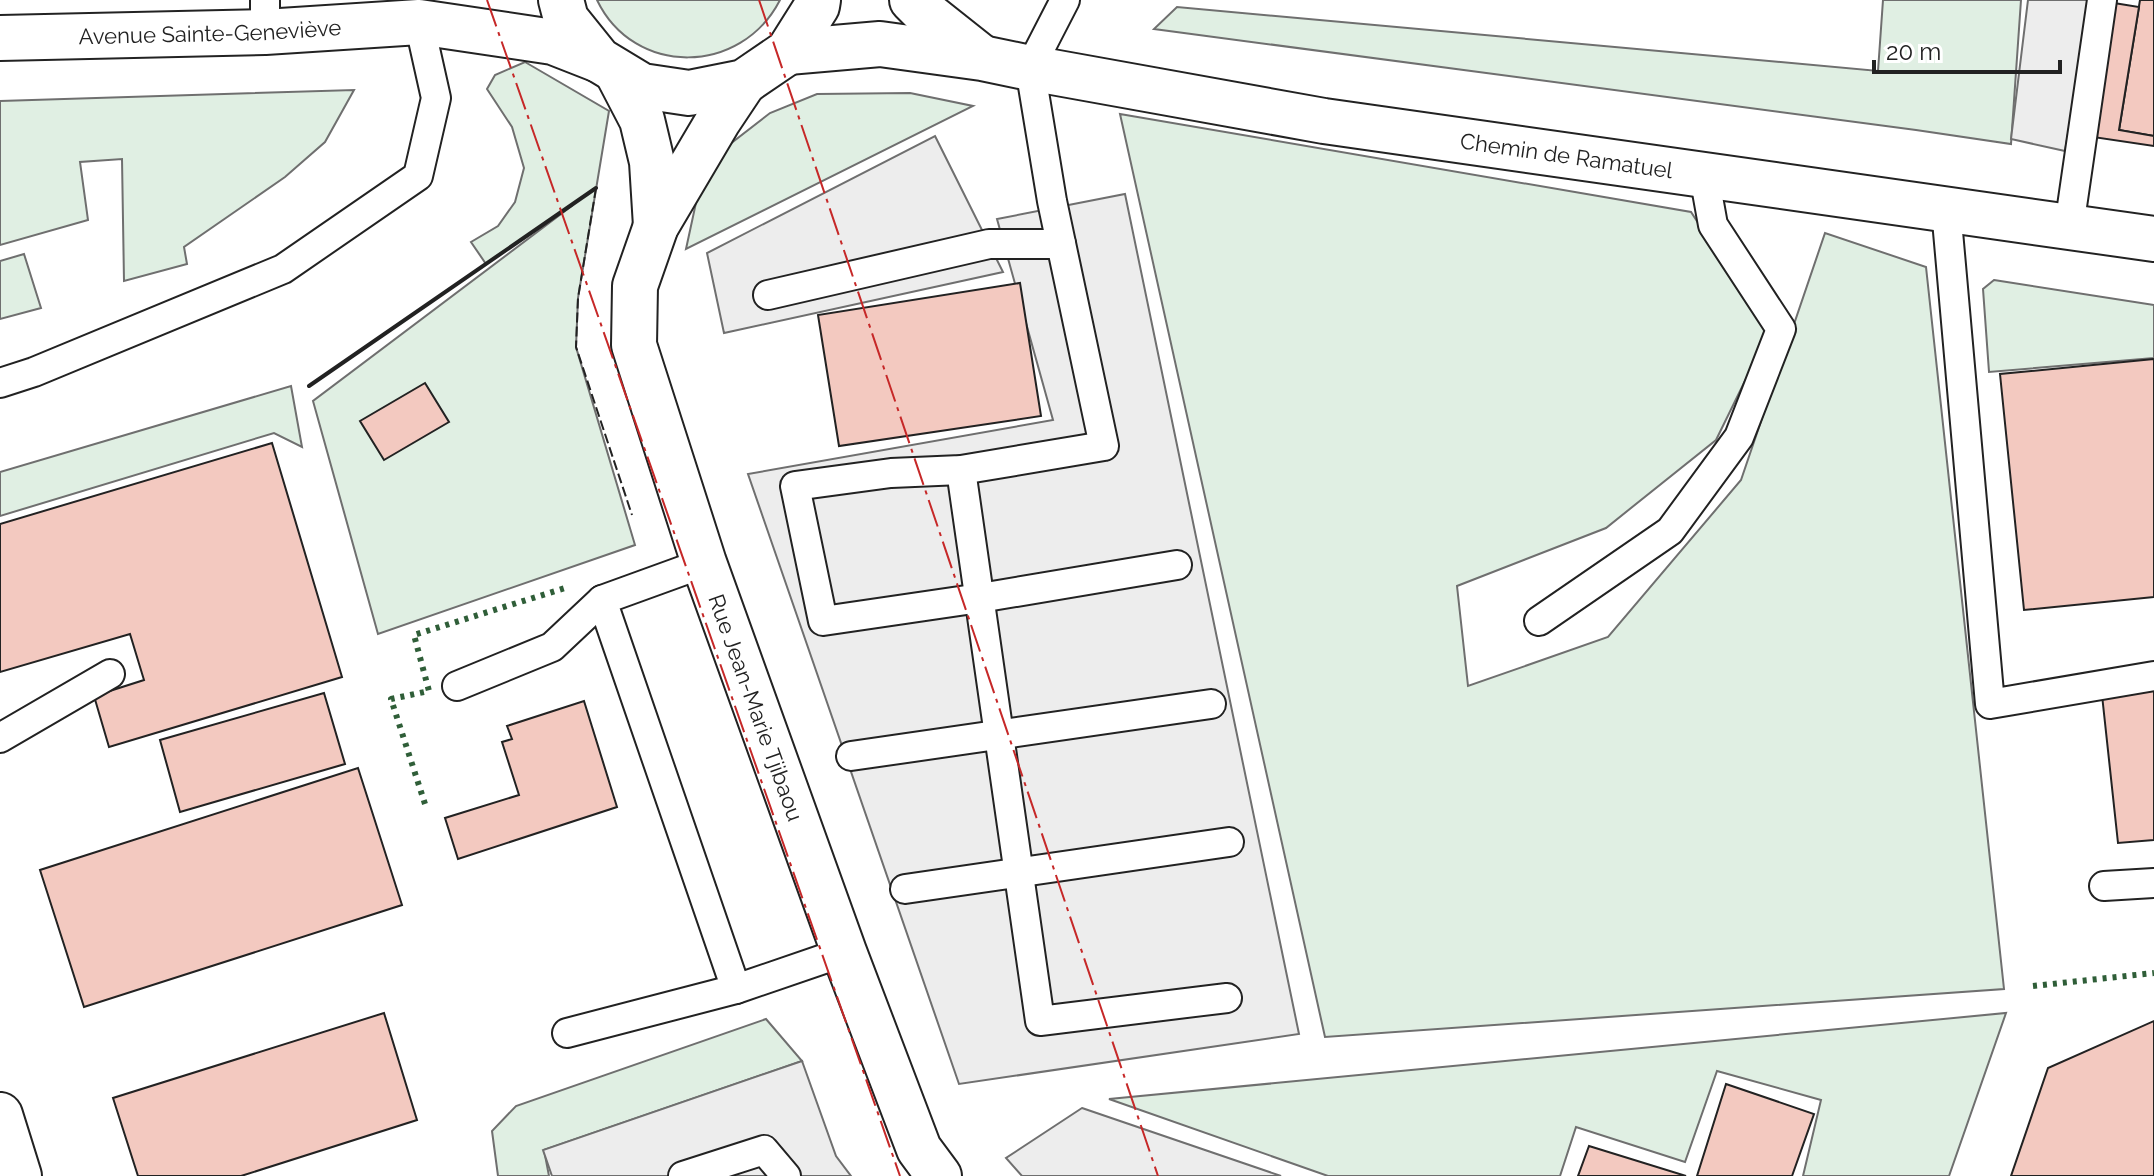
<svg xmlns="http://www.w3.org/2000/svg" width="2154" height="1176" font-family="Raleway,sans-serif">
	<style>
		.green { fill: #e0efe3; stroke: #6f6f6f; stroke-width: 2 }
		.parking { fill: #ededed; stroke: #6f6f6f; stroke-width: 2 }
		.building { fill: #f3c9c0; stroke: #222; stroke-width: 2 }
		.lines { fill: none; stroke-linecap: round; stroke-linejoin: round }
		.service-casing { stroke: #222; stroke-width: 32 }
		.minor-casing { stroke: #222; stroke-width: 48 }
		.service { stroke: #fff; stroke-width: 28 }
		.minor { stroke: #fff; stroke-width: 44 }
		.hedge { stroke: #2f5e38; stroke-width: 6; stroke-dasharray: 4 6; stroke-linecap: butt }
		.fence { stroke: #222; stroke-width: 2; stroke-dasharray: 10 4; stroke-linecap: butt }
		.wall { stroke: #222; stroke-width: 4 }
		.power { stroke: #c62828; stroke-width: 2; stroke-dasharray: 28 6 4 6; stroke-linecap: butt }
		.labels { text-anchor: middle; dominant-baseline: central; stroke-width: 6; stroke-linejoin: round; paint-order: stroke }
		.street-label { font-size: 22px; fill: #222; stroke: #fff }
	</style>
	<rect width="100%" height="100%" fill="#fff"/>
	<g class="green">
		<path d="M 597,0 L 780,0 C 741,76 634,77 597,0 Z"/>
		<path d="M 1883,0 L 2021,0 L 2011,144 L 1916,130 L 1154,29 L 1177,7 L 1878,71 Z"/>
		<path d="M 525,62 L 609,111 L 578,298 L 576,347 L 635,545 L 378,634 L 313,401 L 573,205 L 486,264 L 471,242 L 498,226 L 515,202 L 524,168 L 512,127 L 487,89 L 495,75 Z"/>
		<path d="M 354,90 L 325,142 L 285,177 L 184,247 L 187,264 L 124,281 L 122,159 L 80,162 L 88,220 L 0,245 L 0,101 Z"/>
		<path d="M 910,93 L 973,106 L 686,249 L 697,198 L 725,148 L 770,113 L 817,94 Z"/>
		<path d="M 1120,114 L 1691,212 L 1769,332 L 1716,440 L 1606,528 L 1457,586 L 1468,686 L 1608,637 L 1741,480 L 1825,233 L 1926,267 L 2004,989 L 1325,1037 Z"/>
		<path d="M 24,254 L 41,308 L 0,319 L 0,261 Z"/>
		<path d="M 1994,280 L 2154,305 L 2154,358 L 1989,372 L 1983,289 Z"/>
		<path d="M 291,386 L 302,447 L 274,433 L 0,516 L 0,472 Z"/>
		<path d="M 2006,1013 L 1949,1176 L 1803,1176 L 1821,1100 L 1717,1071 L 1685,1162 L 1576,1127 L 1560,1176 L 1328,1176 L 1109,1099 Z"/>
		<path d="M 766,1019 L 802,1061 L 544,1150 L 549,1176 L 498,1176 L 492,1131 L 516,1106 Z"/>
	</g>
	<g class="parking">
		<path d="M 2028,0 L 2091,0 L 2065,151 L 2011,139 Z"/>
		<path d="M 935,136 L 1003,272 L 724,333 L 707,253 Z"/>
		<path d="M 1125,194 L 1299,1034 L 959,1084 L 748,474 L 1053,420 L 997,219 Z"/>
		<path d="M 802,1061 L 836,1156 L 851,1176 L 552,1176 L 543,1150 Z"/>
		<path d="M 1082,1108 L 1281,1176 L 1022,1176 L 1006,1158 Z"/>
	</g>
	<g class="building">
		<path d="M 2140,0 L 2154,0 L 2154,136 L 2119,130 Z"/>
		<path d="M 2114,3 L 2139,7 L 2119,130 L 2154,136 L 2154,146 L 2093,137 Z"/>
		<path d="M 1020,283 L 1041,416 L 839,446 L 818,315 Z"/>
		<path d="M 2154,359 L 2154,597 L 2024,610 L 2000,374 Z"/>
		<path d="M 425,383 L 449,422 L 384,460 L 360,421 Z"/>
		<path d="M 272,443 L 342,677 L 109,747 L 94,696 L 144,680 L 130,634 L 0,672 L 0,524 Z"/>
		<path d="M 2154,689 L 2154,840 L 2118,843 L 2102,695 Z"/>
		<path d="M 324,693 L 345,764 L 180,812 L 160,740 Z"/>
		<path d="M 584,701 L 617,807 L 458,859 L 445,818 L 519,795 L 502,742 L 512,739 L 507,726 Z"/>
		<path d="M 358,768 L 402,905 L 84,1007 L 40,870 Z"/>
		<path d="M 384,1013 L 417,1120 L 241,1176 L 138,1176 L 113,1098 Z"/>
		<path d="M 2154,1021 L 2154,1176 L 2011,1176 L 2048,1068 Z"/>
		<path d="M 1726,1084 L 1814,1114 L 1792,1176 L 1697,1176 Z"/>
		<path d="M 1589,1146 L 1686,1176 L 1578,1176 Z"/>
	</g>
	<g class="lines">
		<g class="service-casing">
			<g id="service">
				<path d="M 265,0 L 265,32"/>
				<path d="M 1065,0 L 1030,68 L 1052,201 L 1104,446 L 961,470 L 891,473 L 795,486 L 823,621 L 980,598 L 1177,565"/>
				<path d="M 1946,209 L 1990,704 L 2154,676"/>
				<path d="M 2069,227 L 2102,0"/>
				<path d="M 768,295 L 989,244 L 1061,244"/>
				<path d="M 0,383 L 34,372 L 283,269 L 418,176 L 436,98 L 419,22"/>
				<path d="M 961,470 L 1040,1021 L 1227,998"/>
				<path d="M 704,563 L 602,600 L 736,989 L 844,952"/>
				<path d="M 1539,621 L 1670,531 L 1739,437 L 1781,329 L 1713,225 L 1704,175"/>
				<path d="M 457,686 L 552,647 L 602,600"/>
				<path d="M 0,738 L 110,674"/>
				<path d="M 851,756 L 1211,704"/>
				<path d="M 2104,886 L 2154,883"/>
				<path d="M 905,889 L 1229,842"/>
				<path d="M 567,1033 L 736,989"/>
				<path d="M 683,1176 L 764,1150 L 786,1176"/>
			</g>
		</g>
		<g class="minor-casing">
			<g id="minor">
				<path d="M 561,0 L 566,19 L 599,60 L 642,86 L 689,93 L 744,82 L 788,52 L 817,6 L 818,0"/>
				<path d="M 912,0 L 923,11 L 981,57"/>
				<path id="s1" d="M 0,38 L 265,32 L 419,22 L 553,42 L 599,60"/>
				<path id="s2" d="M 788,52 L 880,44 L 982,58 L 1030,68 L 1324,121 L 2154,239"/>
				<path d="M 617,72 L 642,120 L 652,162 L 656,226"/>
				<path id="s3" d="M 744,82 L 718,121 L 656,226 L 635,286 L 634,345 L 704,563 L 844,952 L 919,1149 L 939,1176"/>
				<path d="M 0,1115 L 19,1176"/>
			</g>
		</g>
		<use href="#service" class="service"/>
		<use href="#minor" class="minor"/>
		<g class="hedge">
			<path d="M 425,804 L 391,699 L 429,691 L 414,635 L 565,588"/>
			<path d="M 2033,986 L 2154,973"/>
		</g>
		<path class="fence" d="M 596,188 L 578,298 L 576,347 L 632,515"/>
		<path class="wall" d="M 309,386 L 596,188"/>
		<g class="power">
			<path d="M 487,0 L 900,1176"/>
			<path d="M 759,0 L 1158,1176"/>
		</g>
	</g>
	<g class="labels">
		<g class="street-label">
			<text stroke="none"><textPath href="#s1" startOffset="210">Avenue Sainte-Geneviève</textPath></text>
			<text stroke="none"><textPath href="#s2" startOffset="788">Chemin de Ramatuel</textPath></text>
			<text stroke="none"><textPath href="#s3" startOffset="674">Rue Jean-Marie Tjibaou</textPath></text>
		</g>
	</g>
	<path d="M1874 60v12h186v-12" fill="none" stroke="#222222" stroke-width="4"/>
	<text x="1886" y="60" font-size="24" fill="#222222" stroke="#ffffff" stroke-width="6" paint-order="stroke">20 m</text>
</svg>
